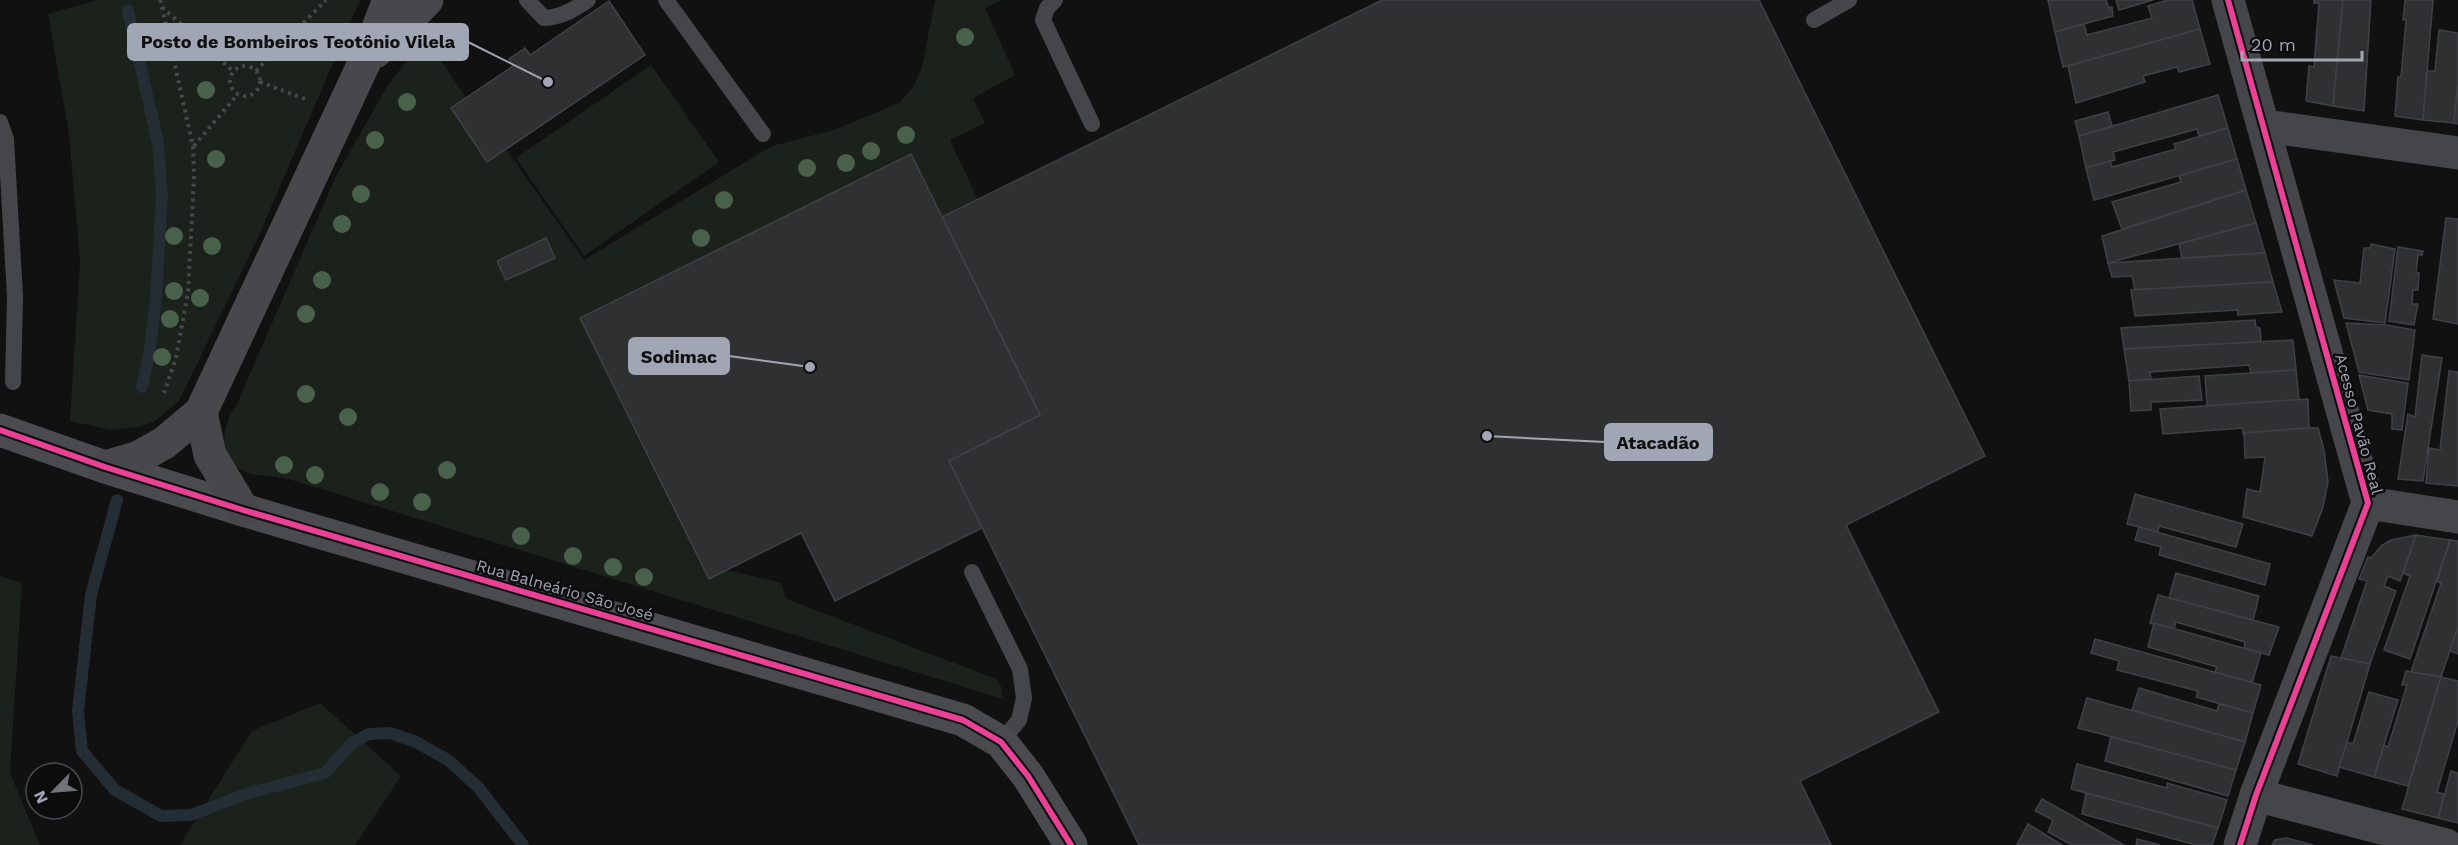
<svg xmlns="http://www.w3.org/2000/svg" width="2458" height="845" font-family="'Work Sans',sans-serif">
	<style>
		.green { fill: #1b221c }
		.lines { fill: none; stroke-linecap: round; stroke-linejoin: round }
		.stream { stroke: #242c34; stroke-width: 12 }
		.building { fill: #2f3032; stroke: #404146; stroke-width: 1.5 }
		.path { stroke: #47484c; stroke-width: 4; stroke-dasharray: 3 4.5; stroke-linecap: butt }
		.lane { stroke: #45464a; stroke-width: 16 }
		.street { stroke: #45464a; stroke-width: 33 }
		.secondary { stroke: #494b4f; stroke-width: 33 }
		.primary { stroke: #48484c; stroke-width: 33 }
		.cycleway-casing { stroke: #0c0c0d; stroke-width: 10 }
		.cycleway { stroke: #ea4096; stroke-width: 6 }
		.tree { fill: #49604b }
		.labels { text-anchor: middle; dominant-baseline: central; stroke-width: 5; stroke-linejoin: round; paint-order: stroke }
		.street-label { font-size: 16px; fill: #a1a6b4; stroke: #0c0c0d }
		.leader { fill: none; stroke: #a1a6b4; stroke-width: 2 }
		.callout-dot { fill: #a1a6b4; stroke: #0c0c0d; stroke-width: 2 }
		.callout { fill: #a1a6b4; stroke: #a1a6b4; stroke-width: 2 }
		.callout-label { font-size: 18px; text-anchor: middle; font-weight: bold; fill: #111 }
	</style>
	<rect width="100%" height="100%" fill="#111112"/>
	<g class="green">
		<path d="M 97,0 L 360,0 L 256,242 L 179,401 L 154,422 L 137,427 L 112,430 L 70,421 L 80,263 L 69,133 L 48,14 Z"/>
		<path d="M 935,0 L 1002,0 L 985,8 L 1015,75 L 973,98 L 985,123 L 950,140 L 978,200 L 942,217 L 911,154 L 727,570 L 778,582 L 782,584 L 785,597 L 789,600 L 996,679 L 1001,686 L 1003,699 L 318,488 C 305,484 291,479 278,477 C 267,475 255,476 245,472 C 216,460 222,424 237,404 L 335,178 L 388,85 L 421,42 L 431,57 L 436,53 L 466,98 L 451,108 L 506,149 L 584,260 L 772,146 L 834,130 L 899,103 L 913,87 L 922,67 Z"/>
		<path d="M 651,65 L 719,162 L 584,256 L 516,158 Z"/>
		<path d="M 0,576 L 22,583 L 10,773 L 40,845 L 0,845 Z"/>
		<path d="M 320,703 L 401,776 L 355,845 L 180,845 L 252,731 Z"/>
	</g>
	<g class="lines">
		<g class="stream">
			<path d="M 128,10 L 158,143 L 162,195 L 156,298 L 150,349 L 142,387"/>
			<path d="M 117,500 L 91,595 L 78,711 L 82,751 L 115,790 L 161,816 L 191,815 L 246,794 L 325,773 L 352,743 L 369,734 L 390,733 L 416,742 L 448,760 L 478,787 L 523,845"/>
		</g>
	</g>
	<g class="building">
		<path d="M 1382,0 L 1759,0 L 1985,456 L 1846,525 L 1939,712 L 1800,781 L 1831,845 L 1139,845 L 949,461 L 1040,415 L 942,217 Z"/>
		<path d="M 2048,0 L 2106,0 L 2109,8 L 2112,7 L 2113,16 L 2055,32 Z"/>
		<path d="M 2116,0 L 2153,0 L 2119,10 Z"/>
		<path d="M 2168,0 L 2192,0 L 2200,29 L 2063,67 L 2055,32 L 2084,24 L 2087,35 L 2152,18 L 2148,6 Z"/>
		<path d="M 2314,0 L 2343,0 L 2333,106 L 2306,101 L 2309,66 L 2314,67 L 2319,3 L 2314,3 Z"/>
		<path d="M 2343,0 L 2371,0 L 2364,111 L 2333,106 Z"/>
		<path d="M 2405,0 L 2433,0 L 2423,120 L 2395,116 L 2398,77 L 2401,77 L 2406,20 L 2403,20 Z"/>
		<path d="M 609,1 L 645,55 L 487,162 L 451,108 L 513,66 L 509,59 L 525,48 L 530,55 Z"/>
		<path d="M 2200,29 L 2210,64 L 2179,72 L 2177,67 L 2143,76 L 2145,82 L 2076,103 L 2068,66 Z"/>
		<path d="M 2439,30 L 2458,33 L 2458,83 L 2454,123 L 2423,120 L 2427,71 L 2435,71 Z"/>
		<path d="M 2458,82 L 2458,124 L 2454,123 Z"/>
		<path d="M 2218,95 L 2228,128 L 2199,136 L 2197,129 L 2113,152 L 2115,160 L 2086,168 L 2079,136 Z"/>
		<path d="M 2108,112 L 2112,126 L 2079,136 L 2075,121 Z"/>
		<path d="M 2228,128 L 2237,159 L 2094,200 L 2086,168 L 2110,161 L 2112,167 L 2176,149 L 2174,144 Z"/>
		<path d="M 911,154 L 1040,415 L 949,461 L 982,528 L 835,601 L 801,533 L 709,579 L 580,318 Z"/>
		<path d="M 2237,159 L 2246,190 L 2122,229 L 2112,202 L 2181,182 L 2179,176 Z"/>
		<path d="M 2246,190 L 2256,223 L 2108,263 L 2102,236 Z"/>
		<path d="M 2446,218 L 2458,219 L 2458,324 L 2433,319 Z"/>
		<path d="M 2256,223 L 2265,253 L 2182,258 L 2179,244 Z"/>
		<path d="M 546,238 L 555,258 L 506,280 L 497,261 Z"/>
		<path d="M 2371,244 L 2395,249 L 2385,323 L 2344,318 L 2334,280 L 2360,283 L 2364,248 L 2370,248 Z"/>
		<path d="M 2398,247 L 2423,251 L 2422,255 L 2418,255 L 2416,273 L 2419,273 L 2418,290 L 2413,290 L 2412,304 L 2418,304 L 2414,325 L 2389,321 Z"/>
		<path d="M 2265,253 L 2273,282 L 2135,290 L 2132,276 L 2112,277 L 2108,263 Z"/>
		<path d="M 2273,282 L 2282,312 L 2238,315 L 2238,310 L 2135,316 L 2131,290 Z"/>
		<path d="M 2255,320 L 2256,327 L 2260,328 L 2261,342 L 2124,349 L 2121,328 Z"/>
		<path d="M 2346,323 L 2386,325 L 2415,330 L 2409,380 L 2359,372 Z"/>
		<path d="M 2293,340 L 2296,370 L 2251,373 L 2249,365 L 2150,372 L 2151,379 L 2129,381 L 2124,349 Z"/>
		<path d="M 2422,355 L 2442,358 L 2423,481 L 2398,479 L 2408,414 L 2415,417 Z"/>
		<path d="M 2296,370 L 2299,400 L 2207,406 L 2205,376 Z"/>
		<path d="M 2449,371 L 2458,372 L 2458,486 L 2426,483 L 2429,448 L 2440,450 Z"/>
		<path d="M 2359,375 L 2408,383 L 2402,430 L 2392,429 L 2392,414 L 2368,410 Z"/>
		<path d="M 2199,376 L 2202,400 L 2151,402 L 2151,410 L 2131,411 L 2129,381 Z"/>
		<path d="M 2308,399 L 2309,428 L 2243,434 L 2243,428 L 2163,434 L 2160,409 Z"/>
		<path d="M 2309,428 L 2318,428 L 2324,450 L 2328,482 L 2323,507 L 2312,536 L 2243,517 L 2247,489 L 2260,492 L 2265,457 L 2245,458 L 2244,433 Z"/>
		<path d="M 2135,494 L 2243,524 L 2236,547 L 2159,526 L 2158,532 L 2127,524 Z"/>
		<path d="M 2139,527 L 2270,564 L 2265,585 L 2159,555 L 2161,547 L 2135,540 Z"/>
		<path d="M 2416,535 L 2450,540 L 2410,659 L 2384,650 L 2410,576 L 2403,573 Z"/>
		<path d="M 2416,535 L 2400,581 L 2388,576 L 2384,586 L 2396,591 L 2370,664 L 2341,658 L 2367,581 L 2359,579 L 2368,557 L 2371,558 L 2381,546 L 2391,540 Z"/>
		<path d="M 2450,540 L 2458,541 L 2458,627 L 2441,677 L 2411,672 L 2441,583 L 2437,581 Z"/>
		<path d="M 2176,573 L 2259,596 L 2253,620 L 2169,598 Z"/>
		<path d="M 2158,595 L 2279,627 L 2269,655 L 2244,648 L 2245,642 L 2176,622 L 2174,629 L 2150,623 Z"/>
		<path d="M 2154,623 L 2261,653 L 2252,683 L 2215,672 L 2217,667 L 2148,647 Z"/>
		<path d="M 2458,627 L 2458,654 L 2450,651 Z"/>
		<path d="M 2095,639 L 2261,685 L 2253,713 L 2196,697 L 2198,691 L 2117,670 L 2119,661 L 2091,653 Z"/>
		<path d="M 2331,656 L 2370,664 L 2337,776 L 2298,764 Z"/>
		<path d="M 2406,671 L 2441,677 L 2408,786 L 2374,777 L 2384,745 L 2388,747 L 2407,685 L 2402,685 Z"/>
		<path d="M 2441,677 L 2458,681 L 2458,721 L 2437,792 L 2444,794 L 2438,818 L 2402,809 Z"/>
		<path d="M 2139,688 L 2217,711 L 2219,704 L 2253,713 L 2245,742 L 2132,710 Z"/>
		<path d="M 2369,692 L 2398,700 L 2374,777 L 2339,767 L 2347,742 L 2353,744 Z"/>
		<path d="M 2087,698 L 2245,742 L 2236,770 L 2078,728 Z"/>
		<path d="M 2111,737 L 2236,770 L 2228,796 L 2105,761 Z"/>
		<path d="M 2077,764 L 2167,788 L 2167,783 L 2227,800 L 2218,828 L 2071,789 Z"/>
		<path d="M 2451,771 L 2458,773 L 2458,823 L 2438,818 Z"/>
		<path d="M 2086,793 L 2218,828 L 2212,845 L 2196,845 L 2082,814 Z"/>
		<path d="M 2042,799 L 2124,845 L 2072,845 L 2048,832 L 2053,820 L 2035,811 Z"/>
		<path d="M 2028,824 L 2062,845 L 2017,845 Z"/>
		<path d="M 2286,838 L 2313,845 L 2272,845 L 2275,840 Z"/>
		<path d="M 2137,839 L 2160,845 L 2136,845 Z"/>
	</g>
	<g class="lines">
		<g class="path">
			<path d="M 160,0 L 162,7 L 234,72"/>
			<path d="M 162,7 L 193,147 L 194,177 L 188,292 L 176,358 L 164,393"/>
			<circle cx="245" cy="81" r="15"/>
			<path d="M 256,71 L 326,0"/>
			<path d="M 260,82 L 308,100"/>
			<path d="M 194,146 L 238,94"/>
		</g>
		<g class="lane">
			<path d="M 527,0 L 544,18 C 562,17 573,10 588,0"/>
			<path d="M 666,0 L 763,134"/>
			<path d="M 1055,0 L 1047,8 L 1043,20 L 1092,124"/>
			<path d="M 1814,20 L 1849,0"/>
			<path d="M 0,122 L 6,139 L 15,297 L 13,382"/>
			<path d="M 972,572 L 1020,669 L 1024,698 L 1019,720 L 1001,742"/>
		</g>
		<g class="street">
			<path d="M 2228,0 L 2368,503 L 2256,795 L 2240,845"/>
			<path d="M 2265,126 L 2458,153"/>
			<path d="M 2368,503 L 2458,517"/>
			<path d="M 2256,795 L 2446,845"/>
		</g>
		<path class="secondary" d="M 0,430 L 105,467 L 243,510 L 963,720 L 1001,742 L 1028,776 L 1071,845"/>
		<g class="primary">
			<path d="M 375,52 L 427,0"/>
			<path d="M 201,412 L 210,455 L 243,510"/>
			<path d="M 105,467 L 139,457 L 164,443 L 201,412 L 365,61 L 389,0"/>
		</g>
		<g class="cycleway-casing">
			<g id="cycleway">
				<path d="M 2228,0 L 2368,503 L 2256,795 L 2240,845"/>
				<path d="M 0,430 L 105,467 L 243,510 L 963,720 L 1001,742 L 1028,776 L 1071,845"/>
			</g>
		</g>
		<use href="#cycleway" class="cycleway"/>
	</g>
	<g class="tree">
		<circle cx="965" cy="37" r="9"/>
		<circle cx="206" cy="90" r="9"/>
		<circle cx="407" cy="102" r="9"/>
		<circle cx="906" cy="135" r="9"/>
		<circle cx="375" cy="140" r="9"/>
		<circle cx="871" cy="151" r="9"/>
		<circle cx="216" cy="159" r="9"/>
		<circle cx="846" cy="163" r="9"/>
		<circle cx="807" cy="168" r="9"/>
		<circle cx="361" cy="194" r="9"/>
		<circle cx="724" cy="200" r="9"/>
		<circle cx="342" cy="224" r="9"/>
		<circle cx="174" cy="236" r="9"/>
		<circle cx="701" cy="238" r="9"/>
		<circle cx="212" cy="246" r="9"/>
		<circle cx="322" cy="280" r="9"/>
		<circle cx="174" cy="291" r="9"/>
		<circle cx="200" cy="298" r="9"/>
		<circle cx="306" cy="314" r="9"/>
		<circle cx="170" cy="319" r="9"/>
		<circle cx="162" cy="357" r="9"/>
		<circle cx="306" cy="394" r="9"/>
		<circle cx="348" cy="417" r="9"/>
		<circle cx="284" cy="465" r="9"/>
		<circle cx="447" cy="470" r="9"/>
		<circle cx="315" cy="475" r="9"/>
		<circle cx="380" cy="492" r="9"/>
		<circle cx="422" cy="502" r="9"/>
		<circle cx="521" cy="536" r="9"/>
		<circle cx="573" cy="556" r="9"/>
		<circle cx="613" cy="567" r="9"/>
		<circle cx="644" cy="577" r="9"/>
	</g>
	<g class="labels">
		<g class="street-label">
			<text transform="translate(2359 424) rotate(75)">Acesso Pavão Real</text>
			<text transform="translate(565 590) rotate(16)">Rua Balneário São José</text>
		</g>
	</g>
	<path class="leader" d="M548 82L468 42M810 367L729 356M1487 436L1605 442"/>
	<g class="callout-dot">
		<circle cx="548" cy="82" r="6"/>
		<circle cx="810" cy="367" r="6"/>
		<circle cx="1487" cy="436" r="6"/>
	</g>
	<g class="callout">
		<rect x="128" y="24" width="340" height="36" rx="6"/>
		<rect x="629" y="338" width="100" height="36" rx="6"/>
		<rect x="1605" y="424" width="107" height="36" rx="6"/>
	</g>
	<g class="callout-label">
		<text x="298" y="48">Posto de Bombeiros Teotônio Vilela</text>
		<text x="679" y="363">Sodimac</text>
		<text x="1658" y="449">Atacadão</text>
	</g>
	<g transform="translate(54 791) rotate(245)"><circle r="28" fill="#0c0c0d" stroke="#484a50" stroke-width="1.5"/>
	<path d="M0-4.5L10 22L0 15L-10 22Z" fill="#6f727b"/>
	<text y="-9" font-size="16" font-weight="bold" text-anchor="middle" fill="#a1a6b4">N</text>
	</g>
	<path d="M2242 51v9h120v-9" fill="none" stroke="#a1a6b4" stroke-width="3"/>
	<text x="2251" y="51" font-size="18" fill="#a1a6b4" stroke="#0c0c0d" stroke-width="4.5" paint-order="stroke">20 m</text>
</svg>
